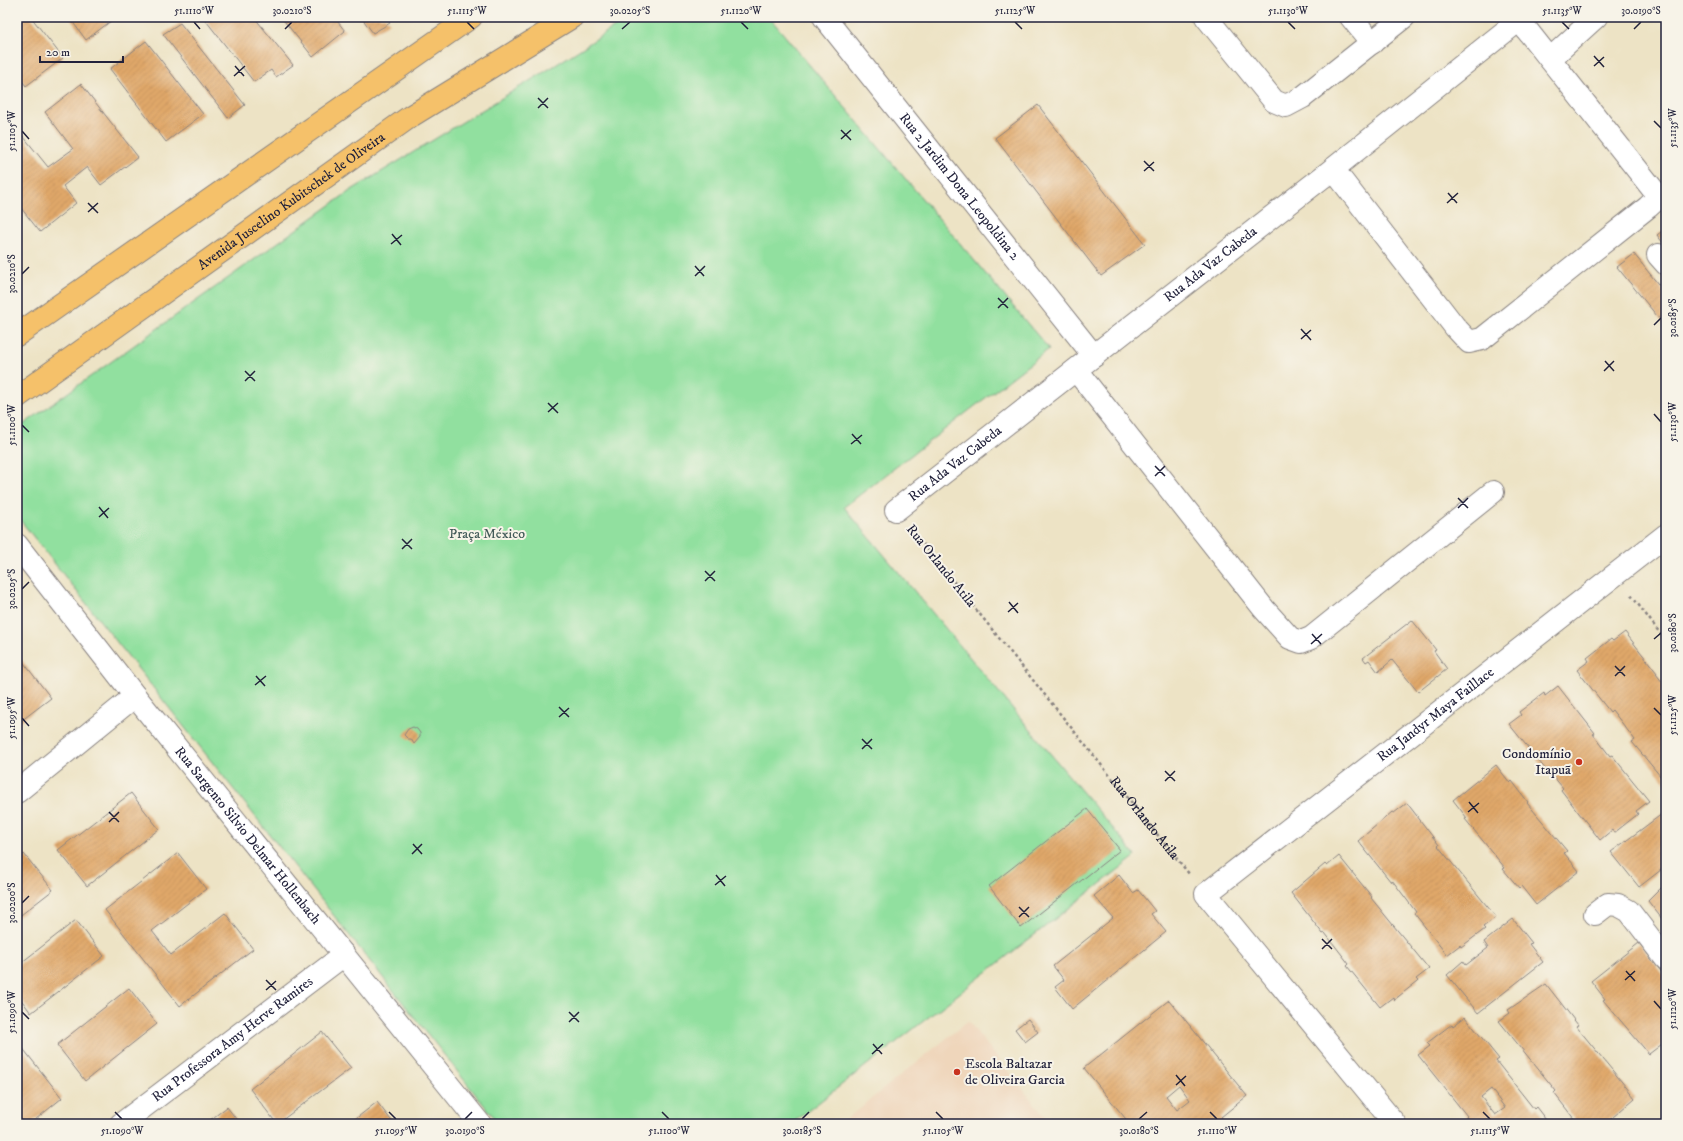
<svg xmlns="http://www.w3.org/2000/svg" width="1683" height="1141" font-family="'IM FELL DW Pica',serif">
	<style>
		.built { fill: #efd6bb }
		.park { fill: #91e09f; stroke: #5a816d }
		.building { fill: url(#building-hatch); fill-rule: evenodd }
		.lines { fill: none; stroke-linecap: round; stroke-linejoin: round }
		.minor-casing { stroke: #888280; stroke-width: 24 }
		.major-casing { stroke: #888280; stroke-width: 24 }
		.path { stroke: #888280; stroke-width: 2.5; stroke-dasharray: 3 3; stroke-linecap: butt }
		.minor { stroke: #fff; stroke-width: 22 }
		.major { stroke: #f5c16b; stroke-width: 22 }
		.ticks { fill: none; stroke: #22223b; stroke-width: 1.5 }
		.poi-dot { fill: #c8321e; stroke: #f7f3e8; stroke-width: 1.5 }
		.labels { text-anchor: middle; dominant-baseline: central; stroke-width: 4; stroke-linejoin: round; paint-order: stroke }
		.street-label { font-size: 14px; fill: #22223b; stroke: #f7f3e8 }
		.park-label { font-size: 14px; fill: #435b59; stroke: #f7f3e8 }
		.poi-label { font-size: 14px; fill: #22223b; stroke: #f7f3e8; text-anchor: end }
		.neatline { fill: none; stroke: #22223b; stroke-width: 1.5 }
		.ticks-label { font-size: 10px; text-anchor: middle; fill: #22223b }
	</style>
	<defs>
		<pattern id="building-hatch" width="6" height="6" patternUnits="userSpaceOnUse"><rect width="6" height="6" fill="#e0a769"/><path d="M-1 1l2-2M0 6l6-6M5 7l2-2" fill="none" stroke="#c08f5c"/></pattern>
	</defs>
	<rect width="100%" height="100%" fill="#f7f3e8"/>
	<filter id="ink" filterUnits="userSpaceOnUse"><feTurbulence type="fractalNoise" baseFrequency=".025" numOctaves="2"/><feDisplacementMap in="SourceGraphic" scale="8" xChannelSelector="R" yChannelSelector="G"/><feConvolveMatrix kernelMatrix="1 2 1 2 8 2 1 2 1" color-interpolation-filters="sRGB"/></filter>
	<filter id="wash" filterUnits="userSpaceOnUse"><feTurbulence type="fractalNoise" baseFrequency=".012" numOctaves="4" result="noise"/><feDisplacementMap in="SourceGraphic" scale="16" xChannelSelector="R" yChannelSelector="G"/><feGaussianBlur stdDeviation="0.9" result="paint"/><feColorMatrix in="noise" values="0 0 0 0 0 0 0 0 0 0 0 0 0 0 0 0 0 1.4 0 .05"/><feComposite in="paint" operator="in"/></filter>
	<g filter="url(#wash)">
		<rect width="100%" height="100%" fill="#ede3c5"/>
		<path class="built" d="M 968,1021 L 1051,1124 L 840,1124 Z"/>
		<path class="park" d="M 630,17 L 769,17 L 1049,349 L 844,507 L 1136,856 L 791,1124 L 499,1124 L 17,516 L 17,429 L 350,191 L 554,66 Z"/>
		<g id="blocks">
			<g class="building">
				<path d="M 17,17 L 31,17 L 63,58 L 26,86 L 17,74 Z"/>
				<path d="M 69,17 L 116,17 L 86,40 Z"/>
				<path d="M 203,17 L 254,17 L 293,65 L 276,77 L 271,70 L 254,82 Z"/>
				<path d="M 281,17 L 334,17 L 345,31 L 313,57 Z"/>
				<path d="M 361,17 L 385,17 L 390,23 L 373,33 Z"/>
				<path d="M 180,23 L 245,105 L 228,118 L 163,34 Z"/>
				<path d="M 146,41 L 203,114 L 166,142 L 110,69 Z"/>
				<path d="M 81,84 L 138,157 L 101,185 L 87,167 L 63,186 L 76,203 L 40,232 L 17,203 L 17,132 L 19,131 L 48,167 L 73,149 L 45,112 Z"/>
				<path d="M 1038,105 L 1145,244 L 1101,276 L 995,138 Z"/>
				<path d="M 1666,228 L 1666,247 L 1657,235 Z"/>
				<path d="M 1634,254 L 1666,294 L 1666,327 L 1617,267 Z"/>
				<path d="M 1412,620 L 1436,650 L 1434,651 L 1447,669 L 1418,692 L 1392,660 L 1378,672 L 1369,660 L 1366,662 L 1363,658 Z"/>
				<path d="M 1625,632 L 1657,673 L 1656,674 L 1666,687 L 1666,783 L 1632,742 L 1635,740 L 1612,710 L 1610,712 L 1577,670 L 1589,661 L 1587,658 L 1611,639 L 1613,641 Z"/>
				<path d="M 17,654 L 51,698 L 17,724 Z"/>
				<path d="M 1558,686 L 1595,733 L 1593,734 L 1610,756 L 1612,755 L 1649,801 L 1636,811 L 1638,814 L 1614,833 L 1612,830 L 1600,840 L 1561,790 L 1563,788 L 1547,769 L 1546,770 L 1509,724 L 1521,715 L 1519,712 L 1544,693 L 1545,696 Z"/>
				<path d="M 413,727 L 417,729 L 420,733 L 420,737 L 414,744 L 411,739 L 408,739 L 404,735 L 408,729 Z"/>
				<path d="M 1496,765 L 1510,783 L 1512,781 L 1528,802 L 1527,803 L 1567,851 L 1564,853 L 1579,871 L 1536,905 L 1521,886 L 1519,888 L 1503,869 L 1505,868 L 1465,819 L 1467,818 L 1453,800 Z"/>
				<path d="M 131,793 L 159,829 L 87,886 L 58,850 Z"/>
				<path d="M 1407,803 L 1439,845 L 1438,846 L 1496,917 L 1483,927 L 1485,929 L 1461,947 L 1460,945 L 1447,955 L 1414,913 L 1416,912 L 1392,880 L 1391,882 L 1358,841 L 1392,812 L 1394,813 Z"/>
				<path d="M 1087,809 L 1120,850 L 1021,928 L 989,886 Z"/>
				<path d="M 1666,811 L 1666,866 L 1639,887 L 1611,852 Z"/>
				<path d="M 178,853 L 206,889 L 152,931 L 171,955 L 225,913 L 253,949 L 180,1006 L 105,910 Z"/>
				<path d="M 24,854 L 53,890 L 17,918 L 17,860 Z"/>
				<path d="M 1339,856 L 1372,897 L 1371,898 L 1429,969 L 1416,979 L 1418,981 L 1394,1000 L 1393,997 L 1380,1007 L 1347,966 L 1349,964 L 1325,933 L 1323,934 L 1291,893 L 1325,864 L 1327,866 Z"/>
				<path d="M 1119,875 L 1133,893 L 1138,890 L 1155,911 L 1151,914 L 1166,932 L 1072,1009 L 1055,987 L 1064,980 L 1053,966 L 1113,918 L 1094,896 Z"/>
				<path d="M 1666,883 L 1666,924 L 1648,901 Z"/>
				<path d="M 1513,919 L 1532,943 L 1529,944 L 1543,962 L 1478,1013 L 1447,975 L 1463,961 L 1466,965 L 1488,948 L 1484,942 Z"/>
				<path d="M 76,920 L 104,956 L 31,1013 L 17,994 L 17,966 Z"/>
				<path d="M 1639,943 L 1666,978 L 1666,1041 L 1649,1054 L 1603,1000 L 1605,999 L 1591,981 Z"/>
				<path d="M 1546,984 L 1578,1025 L 1576,1026 L 1635,1098 L 1605,1124 L 1578,1124 L 1554,1093 L 1556,1091 L 1499,1021 L 1510,1013 L 1508,1010 Z"/>
				<path d="M 129,988 L 157,1024 L 85,1081 L 57,1045 Z"/>
				<path d="M 1169,1000 L 1247,1096 L 1221,1117 L 1226,1124 L 1130,1124 L 1084,1068 ZM 1179,1085 L 1190,1100 L 1177,1110 L 1166,1096 Z"/>
				<path d="M 1465,1017 L 1499,1059 L 1496,1061 L 1534,1109 L 1536,1107 L 1549,1124 L 1471,1124 L 1466,1117 L 1467,1116 L 1418,1055 L 1430,1046 L 1427,1043 L 1452,1024 L 1453,1026 ZM 1491,1089 L 1505,1108 L 1495,1115 L 1481,1097 Z"/>
				<path d="M 1028,1019 L 1038,1032 L 1025,1042 L 1015,1029 Z"/>
				<path d="M 322,1032 L 351,1068 L 277,1124 L 250,1089 Z"/>
				<path d="M 17,1041 L 62,1098 L 30,1124 L 25,1124 L 17,1114 Z"/>
				<path d="M 377,1102 L 394,1124 L 349,1124 Z"/>
				<path d="M 227,1107 L 240,1124 L 205,1124 Z"/>
			</g>
		</g>
	</g>
	<g filter="url(#ink)">
		<use href="#blocks" fill-opacity="0" stroke="#888280" stroke-width="1"/>
		<g class="lines">
			<g class="minor-casing">
				<g id="minor">
					<path id="s2" d="M 824,17 L 1094,356"/>
					<path d="M 1206,17 L 1274,101 L 1286,106 L 1303,97 L 1404,17"/>
					<path d="M 1351,17 L 1372,43"/>
					<path d="M 1550,59 L 1596,17"/>
					<path d="M 1333,169 L 1455,327 L 1469,342 L 1482,339 L 1648,207 L 1659,197 L 1519,20"/>
					<path d="M 1658,255 L 1666,264"/>
					<path d="M 1076,370 L 1264,609 L 1290,638 L 1301,642 L 1311,638 L 1493,492"/>
					<path id="s3" d="M 896,510 L 1333,169 L 1523,17"/>
					<path id="s4" d="M 17,545 L 135,696 L 480,1124"/>
					<path d="M 17,792 L 135,696"/>
					<path d="M 1595,914 L 1608,904 L 1618,905 L 1629,911 L 1666,959"/>
					<path id="s5" d="M 121,1124 L 344,955"/>
					<path id="s6" d="M 1395,1124 L 1206,894 L 1666,535"/>
				</g>
			</g>
			<g class="major-casing">
				<g id="major">
					<path d="M 17,335 L 471,17"/>
					<path id="s7" d="M 17,397 L 411,116 L 572,17"/>
				</g>
			</g>
			<g class="path">
				<path id="s1" d="M 912,530 L 1190,875"/>
				<path d="M 1631,595 L 1666,641"/>
			</g>
			<use href="#minor" class="minor"/>
			<use href="#major" class="major"/>
		</g>
	</g>
	<path class="ticks" d="M 194,22 L 200,29M 467,22 L 474,29M 741,22 L 748,29M 1015,22 L 1022,29M 1288,22 L 1295,29M 1562,22 L 1569,29M 285,29 L 292,22M 622,29 L 630,22M 1634,29 L 1641,22M 1594,56 L 1604,67M 235,66 L 244,76M 1594,66 L 1604,57M 234,76 L 245,66M 538,98 L 548,108M 538,108 L 548,98M 1654,121 L 1661,128M 841,130 L 851,140M 22,131 L 29,139M 841,139 L 851,130M 1144,161 L 1154,171M 1144,171 L 1154,162M 1448,193 L 1457,203M 88,203 L 98,213M 1447,203 L 1458,193M 88,212 L 98,203M 392,234 L 401,245M 391,244 L 402,235M 695,266 L 704,276M 22,274 L 29,267M 695,276 L 705,266M 998,298 L 1008,308M 998,308 L 1008,298M 1654,325 L 1661,318M 1301,329 L 1311,340M 1301,339 L 1311,330M 1605,361 L 1614,371M 245,371 L 255,381M 1604,371 L 1614,361M 245,381 L 255,371M 548,403 L 558,413M 548,412 L 558,403M 1654,414 L 1661,422M 22,425 L 29,432M 852,434 L 861,444M 851,444 L 862,435M 1155,466 L 1165,476M 1155,476 L 1165,466M 1458,498 L 1468,508M 99,507 L 108,518M 1458,508 L 1468,498M 99,517 L 109,508M 402,539 L 412,549M 402,549 L 412,539M 705,571 L 715,581M 705,581 L 715,571M 22,589 L 29,582M 1009,602 L 1018,613M 1008,612 L 1018,603M 1312,634 L 1321,644M 1654,639 L 1661,633M 1311,644 L 1322,634M 1615,666 L 1625,676M 256,676 L 265,686M 1615,676 L 1625,666M 255,685 L 266,676M 559,707 L 569,717M 1654,708 L 1661,715M 559,717 L 569,708M 22,718 L 29,726M 862,739 L 872,749M 862,749 L 872,739M 1165,771 L 1175,781M 1165,781 L 1175,771M 1469,802 L 1478,813M 109,812 L 119,822M 1468,812 L 1479,803M 109,822 L 119,812M 413,844 L 422,854M 412,854 L 422,844M 716,875 L 725,886M 715,885 L 726,876M 22,903 L 29,896M 1019,907 L 1029,917M 1019,917 L 1029,907M 1322,939 L 1332,949M 1322,949 L 1332,939M 1626,971 L 1635,981M 266,980 L 276,990M 1625,980 L 1635,971M 266,990 L 276,981M 1654,1001 L 1661,1009M 22,1012 L 29,1019M 569,1012 L 579,1022M 569,1022 L 579,1012M 873,1044 L 882,1054M 872,1054 L 883,1044M 1176,1075 L 1185,1086M 1176,1085 L 1186,1076M 115,1112 L 122,1119M 389,1112 L 396,1119M 662,1112 L 669,1119M 936,1112 L 943,1119M 1210,1112 L 1217,1119M 1483,1112 L 1490,1119M 465,1119 L 472,1112M 802,1119 L 809,1112M 1139,1119 L 1147,1112"/>
	<g class="poi-dot">
		<circle cx="1579" cy="762" r="4"/>
		<circle cx="957" cy="1072" r="4"/>
	</g>
	<g class="labels">
		<g class="street-label">
			<text stroke="none"><textPath href="#s2" startOffset="217">Rua 2 Jardim Dona Leopoldina 2</textPath></text>
			<text stroke="none"><textPath href="#s7" startOffset="337">Avenida Juscelino Kubitschek de Oliveira</textPath></text>
			<text stroke="none"><textPath href="#s3" startOffset="399">Rua Ada Vaz Cabeda</textPath></text>
			<text stroke="none"><textPath href="#s3" startOffset="75">Rua Ada Vaz Cabeda</textPath></text>
			<text transform="translate(941 566) rotate(51)">Rua Orlando Atila</text>
			<text stroke="none"><textPath href="#s6" startOffset="589">Rua Jandyr Maya Faillace</textPath></text>
			<text stroke="none"><textPath href="#s1" startOffset="370">Rua Orlando Atila</textPath></text>
			<text stroke="none"><textPath href="#s4" startOffset="371">Rua Sargento Silvio Delmar Hollenbach</textPath></text>
			<text stroke="none"><textPath href="#s5" startOffset="140">Rua Professora Amy Herve Ramires</textPath></text>
		</g>
		<g class="park-label">
			<text x="487" y="534">Praça México</text>
		</g>
		<g class="poi-label">
			<text x="1571" y="754">Condomínio<tspan x="1571" dy="16">Itapuã</tspan></text>
			<text x="965" y="1064" text-anchor="start">Escola Baltazar<tspan x="965" dy="16">de Oliveira Garcia</tspan></text>
		</g>
	</g>
	<rect width="1683" height="1141" fill="none" stroke="#f7f3e8" stroke-width="44"/>
	<path d="M40 56v6h83v-6" fill="none" stroke="#22223b" stroke-width="2"/>
	<text x="46" y="56" font-size="12" fill="#22223b" stroke="#f7f3e8" stroke-width="3" paint-order="stroke">20 m</text>
	<rect x="22" y="22" width="1639" height="1097" class="neatline"/>
	<g class="ticks-label">
		<text x="194" y="14">51.1110°W</text>
		<text x="292" y="14">30.0210°S</text>
		<text x="467" y="14">51.1115°W</text>
		<text x="630" y="14">30.0205°S</text>
		<text x="741" y="14">51.1120°W</text>
		<text x="1015" y="14">51.1125°W</text>
		<text x="1288" y="14">51.1130°W</text>
		<text x="1562" y="14">51.1135°W</text>
		<text x="1641" y="14">30.0190°S</text>
		<text transform="translate(1672 128) rotate(-90)" y="4">51.1135°W</text>
		<text transform="translate(11 131) rotate(-90)" y="4">51.1105°W</text>
		<text transform="translate(11 274) rotate(-90)" y="4">30.0210°S</text>
		<text transform="translate(1672 318) rotate(-90)" y="4">30.0185°S</text>
		<text transform="translate(1672 422) rotate(-90)" y="4">51.1130°W</text>
		<text transform="translate(11 425) rotate(-90)" y="4">51.1100°W</text>
		<text transform="translate(11 589) rotate(-90)" y="4">30.0205°S</text>
		<text transform="translate(1672 633) rotate(-90)" y="4">30.0180°S</text>
		<text transform="translate(1672 715) rotate(-90)" y="4">51.1125°W</text>
		<text transform="translate(11 718) rotate(-90)" y="4">51.1095°W</text>
		<text transform="translate(11 903) rotate(-90)" y="4">30.0200°S</text>
		<text transform="translate(1672 1009) rotate(-90)" y="4">51.1120°W</text>
		<text transform="translate(11 1012) rotate(-90)" y="4">51.1090°W</text>
		<text x="122" y="1134">51.1090°W</text>
		<text x="396" y="1134">51.1095°W</text>
		<text x="465" y="1134">30.0190°S</text>
		<text x="669" y="1134">51.1100°W</text>
		<text x="802" y="1134">30.0185°S</text>
		<text x="943" y="1134">51.1105°W</text>
		<text x="1139" y="1134">30.0180°S</text>
		<text x="1217" y="1134">51.1110°W</text>
		<text x="1490" y="1134">51.1115°W</text>
	</g>
</svg>
